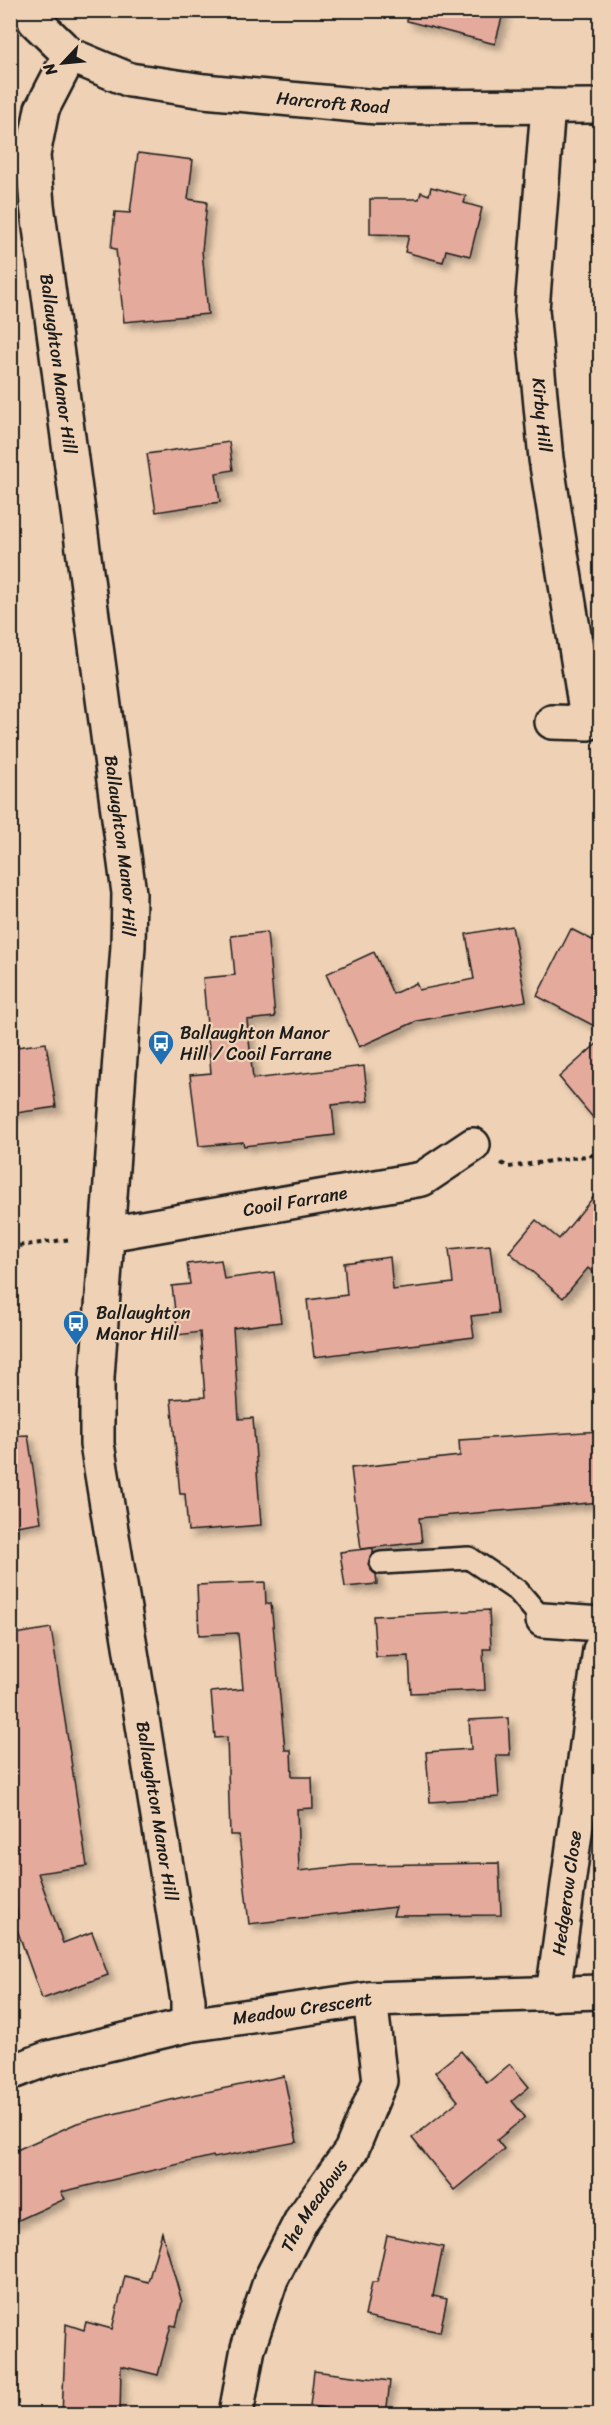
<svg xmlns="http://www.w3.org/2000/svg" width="611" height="2425" font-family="Sriracha,sans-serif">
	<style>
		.building { fill: #e4ab9d; stroke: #1c1c1c; stroke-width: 1.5; filter: url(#shadow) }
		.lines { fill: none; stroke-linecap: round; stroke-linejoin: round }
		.service-casing { stroke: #1c1c1c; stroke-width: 26 }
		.minor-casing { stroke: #1c1c1c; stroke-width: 38 }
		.path { stroke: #1c1c1c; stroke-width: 4; stroke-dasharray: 4.5 4.5; stroke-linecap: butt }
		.service { stroke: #efd2b5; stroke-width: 21 }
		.minor { stroke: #efd2b5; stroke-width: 33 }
		.labels { text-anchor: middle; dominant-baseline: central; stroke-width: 4.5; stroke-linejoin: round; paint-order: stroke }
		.street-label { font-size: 18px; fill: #1c1c1c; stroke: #efd2b5 }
		.poi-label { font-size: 18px; fill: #1c1c1c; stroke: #efd2b5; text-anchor: start }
	</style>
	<defs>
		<filter id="shadow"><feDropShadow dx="5.5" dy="5.5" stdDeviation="3" flood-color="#0004"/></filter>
	</defs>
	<rect width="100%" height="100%" fill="#efd2b5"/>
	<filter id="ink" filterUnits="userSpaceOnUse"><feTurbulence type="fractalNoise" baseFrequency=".0167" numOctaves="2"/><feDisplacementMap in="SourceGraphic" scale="12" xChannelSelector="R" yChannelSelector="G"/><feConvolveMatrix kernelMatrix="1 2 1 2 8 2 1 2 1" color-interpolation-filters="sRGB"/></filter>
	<g filter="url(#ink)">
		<g class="building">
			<path d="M 408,10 L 504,10 L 495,44 L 407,21 Z"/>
			<path d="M 138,153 L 193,160 L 188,199 L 207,202 L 202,251 L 208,314 L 124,322 L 116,249 L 111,248 L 115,212 L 130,213 Z"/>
			<path d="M 431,187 L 466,196 L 464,203 L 482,208 L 470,256 L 446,250 L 443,262 L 405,252 L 409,235 L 370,234 L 370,199 L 419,199 L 421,192 L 429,195 Z"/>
			<path d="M 229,442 L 233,470 L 216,473 L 220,502 L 156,512 L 147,454 Z"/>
			<path d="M 512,926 L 526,1001 L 417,1021 L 359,1047 L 326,974 L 374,952 L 393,994 L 416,983 L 419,990 L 474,979 L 466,934 Z"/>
			<path d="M 571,929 L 600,944 L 600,1029 L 537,996 Z"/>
			<path d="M 267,932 L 275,1017 L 247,1020 L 253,1079 L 364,1066 L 368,1101 L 332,1105 L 335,1135 L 244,1146 L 243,1142 L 199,1146 L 190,1075 L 211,1073 L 203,978 L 235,975 L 231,936 Z"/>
			<path d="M 600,1041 L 600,1126 L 559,1077 Z"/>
			<path d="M 46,1043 L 56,1107 L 10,1114 L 10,1048 Z"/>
			<path d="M 600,1189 L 600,1279 L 588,1268 L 563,1298 L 509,1252 L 536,1220 L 559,1239 Z"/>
			<path d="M 490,1245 L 498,1313 L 471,1316 L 474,1337 L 314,1357 L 307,1300 L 347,1295 L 344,1263 L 390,1257 L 393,1290 L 453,1283 L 449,1249 Z"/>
			<path d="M 221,1260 L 224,1279 L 274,1272 L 281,1322 L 233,1328 L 239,1419 L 253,1418 L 261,1525 L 188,1531 L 185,1494 L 180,1494 L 171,1399 L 205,1397 L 200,1332 L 178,1335 L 172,1286 L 190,1284 L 187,1264 Z"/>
			<path d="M 600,1431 L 600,1502 L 419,1518 L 422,1542 L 361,1549 L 351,1468 L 460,1456 L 459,1440 Z"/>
			<path d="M 28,1435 L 41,1522 L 10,1527 L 10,1436 Z"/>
			<path d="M 373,1548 L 373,1553 L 368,1564 L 376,1574 L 377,1584 L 345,1587 L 340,1552 Z"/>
			<path d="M 265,1582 L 266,1604 L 271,1603 L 285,1750 L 291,1750 L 292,1777 L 312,1777 L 313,1808 L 297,1809 L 299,1871 L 352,1865 L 499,1863 L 501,1915 L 393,1916 L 396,1907 L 249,1924 L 239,1835 L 230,1835 L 227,1737 L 215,1738 L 211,1692 L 243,1689 L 238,1633 L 199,1635 L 197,1585 Z"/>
			<path d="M 489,1610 L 491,1649 L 483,1649 L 485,1690 L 411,1693 L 409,1656 L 376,1657 L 373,1616 Z"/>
			<path d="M 51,1628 L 87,1866 L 38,1873 L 63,1943 L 92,1932 L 108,1975 L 42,1999 L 14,1921 L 18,1919 L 12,1876 L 10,1877 L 10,1635 Z"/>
			<path d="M 508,1718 L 510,1755 L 496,1755 L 499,1797 L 430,1802 L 426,1752 L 471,1749 L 469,1720 Z"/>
			<path d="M 461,2051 L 487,2083 L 510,2064 L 529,2087 L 512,2101 L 525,2117 L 497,2140 L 504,2149 L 454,2190 L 412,2138 L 458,2101 L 435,2072 Z"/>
			<path d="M 284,2076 L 297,2142 L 214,2158 L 213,2156 L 61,2192 L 65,2199 L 10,2224 L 10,2153 L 77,2123 L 183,2097 Z"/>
			<path d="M 162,2232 L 182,2302 L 176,2326 L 171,2325 L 158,2375 L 121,2366 L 120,2415 L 62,2415 L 66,2324 L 84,2330 L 86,2322 L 112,2329 L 125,2276 L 148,2282 Z"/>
			<path d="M 387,2235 L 443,2247 L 433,2296 L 447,2299 L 440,2332 L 365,2316 L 372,2282 L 377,2282 Z"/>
			<path d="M 314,2371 L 390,2381 L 386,2415 L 325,2415 L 326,2408 L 310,2406 Z"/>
		</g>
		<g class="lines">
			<g class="service-casing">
				<path id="service" d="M 381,1563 L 469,1558 L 518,1591 L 543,1620"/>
			</g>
			<g class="minor-casing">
				<g id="minor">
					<path id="s1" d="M 30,10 L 35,21 L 70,55 L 130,80 L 204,91 L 377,107 L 600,106"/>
					<path id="s2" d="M 70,55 L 42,109 L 33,155 L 37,205 L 129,893 L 128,946 L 97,1377 L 97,1444 L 188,2000 L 188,2025"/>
					<path id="s3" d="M 548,106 L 532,310 L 546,459 L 588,723 L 552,722"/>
					<path id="s4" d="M 108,1234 L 422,1179 L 473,1145"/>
					<path d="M 543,1620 L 600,1624"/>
					<path id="s5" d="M 553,1994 L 600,1650"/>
					<path id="s6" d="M 10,2073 L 49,2058 L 188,2025 L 370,1999 L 600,1992"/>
					<path id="s7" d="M 236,2414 L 248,2348 L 271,2279 L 302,2219 L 351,2151 L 380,2081 L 370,1999"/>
				</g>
			</g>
			<g class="path">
				<path d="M 501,1163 L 509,1167 L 600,1154"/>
				<path d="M 10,1247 L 71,1239"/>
			</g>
			<use href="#service" class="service"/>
			<use href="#minor" class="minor"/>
		</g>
	</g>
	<defs>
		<g id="bus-pin" transform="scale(1.35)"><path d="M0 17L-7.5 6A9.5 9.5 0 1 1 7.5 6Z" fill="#1f6fb2" stroke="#efd2b5"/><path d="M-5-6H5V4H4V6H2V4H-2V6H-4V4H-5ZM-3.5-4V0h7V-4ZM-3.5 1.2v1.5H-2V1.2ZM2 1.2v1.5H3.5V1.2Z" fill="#fff"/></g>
	</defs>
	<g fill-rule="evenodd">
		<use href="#bus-pin" x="161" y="1043"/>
		<use href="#bus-pin" x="76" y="1323"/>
	</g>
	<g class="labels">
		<g class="street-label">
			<text stroke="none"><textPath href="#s1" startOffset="330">Harcroft Road</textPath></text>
			<text stroke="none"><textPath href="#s2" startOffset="318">Ballaughton Manor Hill</textPath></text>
			<text stroke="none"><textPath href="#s3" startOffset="310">Kirby Hill</textPath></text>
			<text stroke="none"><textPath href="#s2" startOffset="804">Ballaughton Manor Hill</textPath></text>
			<text stroke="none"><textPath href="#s4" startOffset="190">Cooil Farrane</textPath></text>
			<text stroke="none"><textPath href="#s2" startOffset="1776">Ballaughton Manor Hill</textPath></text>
			<text stroke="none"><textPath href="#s5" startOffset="102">Hedgerow Close</textPath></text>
			<text stroke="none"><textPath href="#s6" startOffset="300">Meadow Crescent</textPath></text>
			<text stroke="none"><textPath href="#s7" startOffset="225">The Meadows</textPath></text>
		</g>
		<g class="poi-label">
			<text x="180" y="1033">Ballaughton Manor<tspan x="180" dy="21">Hill / Cooil Farrane</tspan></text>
			<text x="96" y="1313">Ballaughton<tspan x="96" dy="21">Manor Hill</tspan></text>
		</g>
	</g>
	<rect width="611" height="2425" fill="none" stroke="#efd2b5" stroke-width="36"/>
	<rect x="18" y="18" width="575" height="2389" fill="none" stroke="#1c1c1c" stroke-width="2" filter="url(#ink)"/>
	<g transform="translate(63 63) rotate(244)" stroke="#efd2b5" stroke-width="4.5" paint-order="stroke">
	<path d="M0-4.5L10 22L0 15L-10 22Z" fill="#1c1c1c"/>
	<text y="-9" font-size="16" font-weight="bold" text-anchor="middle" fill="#1c1c1c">N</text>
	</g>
</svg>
